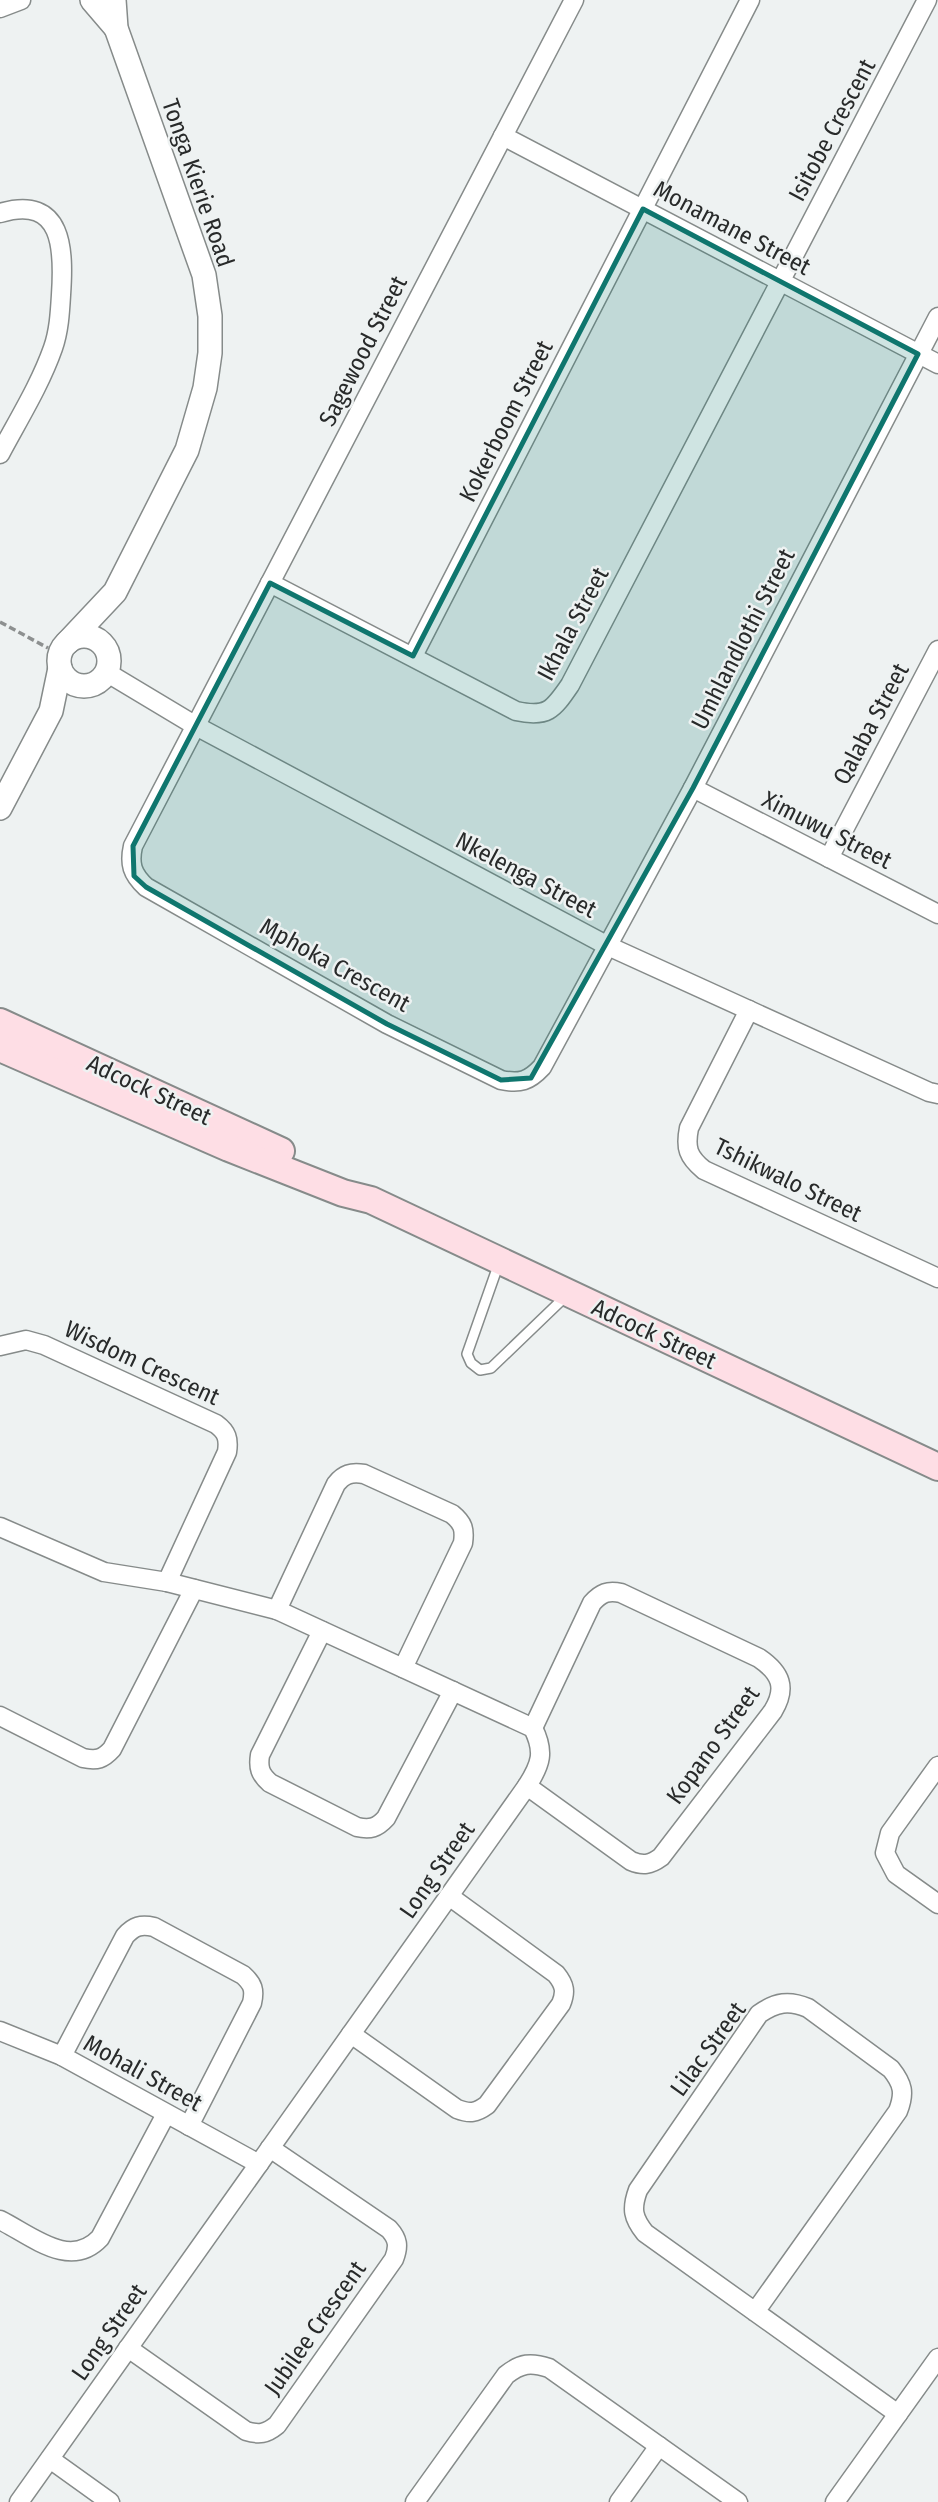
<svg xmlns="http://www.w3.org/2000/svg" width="938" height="2502" font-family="'Fira Sans Condensed',sans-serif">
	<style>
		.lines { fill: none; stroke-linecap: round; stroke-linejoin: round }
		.service-casing { stroke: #868b8a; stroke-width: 12 }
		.minor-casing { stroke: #868b8a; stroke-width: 21 }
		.tertiary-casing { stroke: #868b8a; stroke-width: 26 }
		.secondary-casing { stroke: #868b8a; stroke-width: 30 }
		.path { stroke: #8d9090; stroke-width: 3.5; stroke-dasharray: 7 3.5; stroke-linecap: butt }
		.service { stroke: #fff; stroke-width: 9 }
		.minor { stroke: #fff; stroke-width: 18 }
		.tertiary { stroke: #fff; stroke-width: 23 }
		.secondary { stroke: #fedee5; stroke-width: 26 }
		.marked { fill: #0f766e; fill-opacity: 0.2; stroke: #0f766e; stroke-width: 5; stroke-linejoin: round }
		.labels { text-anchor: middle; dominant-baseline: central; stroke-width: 5; stroke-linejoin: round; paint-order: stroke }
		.street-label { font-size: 24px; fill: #282a2a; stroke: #eef2f2 }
	</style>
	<rect width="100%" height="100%" fill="#eef2f2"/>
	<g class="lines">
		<g class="service-casing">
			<path id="service" d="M 499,1263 L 467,1354 L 471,1363 L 480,1370 L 491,1368 L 567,1295"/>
		</g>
		<g class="minor-casing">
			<g id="minor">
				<path d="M 574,0 L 133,846 C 129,864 132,874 146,887 L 387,1024 L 501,1080 C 520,1084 529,1081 542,1067 L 693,788 L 938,317"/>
				<path d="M 0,8 L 21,0"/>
				<path d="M 503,136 L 938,364"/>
				<path d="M 0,213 C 64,194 64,251 61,295 C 60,312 59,331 53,348 C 40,385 18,420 0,454"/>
				<path d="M 270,583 L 516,711 C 547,718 553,710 570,685 L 927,0"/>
				<path d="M 413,656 L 750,0"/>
				<path d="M 106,672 L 196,726 L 608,946 L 929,1092 L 938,1094"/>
				<path d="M 693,788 L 938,914"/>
				<path d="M 829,858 L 938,650"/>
				<path d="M 749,1010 L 689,1128 C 685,1148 688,1157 704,1170 L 938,1278"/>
				<path d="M 0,1346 L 26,1340 L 44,1345 L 216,1424 C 227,1432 229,1439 227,1452 L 167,1582"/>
				<path d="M 0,1527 L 104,1572 L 167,1582 L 277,1610 L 533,1728 C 545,1752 541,1764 527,1786 L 19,2502"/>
				<path d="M 277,1610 L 336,1484 C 344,1474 351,1472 364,1474 L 452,1514 C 463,1523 465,1529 463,1543 L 403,1668"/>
				<path d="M 322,1631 L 260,1755 C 258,1768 260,1774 270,1783 L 357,1827 C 370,1830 377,1828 386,1818 L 453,1691"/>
				<path d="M 0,1716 L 83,1758 C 97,1761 103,1759 112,1749 L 194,1589"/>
				<path d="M 938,1766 L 890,1833 L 885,1853 L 896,1874 L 938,1904"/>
				<path d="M 527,1786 L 631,1861 C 643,1866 650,1865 661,1857 L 773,1711 C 787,1688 781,1673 759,1658 L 621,1593 C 608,1590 601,1593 592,1603 L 533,1728"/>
				<path d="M 0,2031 L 62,2056 L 259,2164"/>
				<path d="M 351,2034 L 457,2109 C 470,2114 476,2113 487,2105 L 561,2004 C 566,1992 565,1985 556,1974 L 449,1896"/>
				<path d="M 62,2056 L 125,1936 C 134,1926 141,1924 154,1927 L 243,1975 C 253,1984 255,1990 252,2003 L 189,2126"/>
				<path d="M 0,2220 C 32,2236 70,2270 100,2238 L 166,2114"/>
				<path d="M 755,2312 L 898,2111 C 905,2093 903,2084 891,2069 L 808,2008 C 789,2000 776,2002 759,2014 L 638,2190 C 631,2209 633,2218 645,2233 L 898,2414"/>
				<path d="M 128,2348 L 246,2431 C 259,2435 266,2434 277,2425 L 394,2259 C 399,2246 398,2239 389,2229 L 270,2148"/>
				<path d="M 50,2459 L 110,2502"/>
				<path d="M 415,2502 L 506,2375 C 521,2363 531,2362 549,2368 L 738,2502"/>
				<path d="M 619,2502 L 659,2446"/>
				<path d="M 835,2502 L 938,2358"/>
			</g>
		</g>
		<g class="tertiary-casing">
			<g id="tertiary">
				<path d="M 92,0 L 116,28"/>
				<circle cx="84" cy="661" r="25"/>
				<path d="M 68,642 L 115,592 L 187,450 L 205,388 L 210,353 L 210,316 L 204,275 L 116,28 L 114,0"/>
				<path d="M 0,808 L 51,711 L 60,668"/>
			</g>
		</g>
		<g class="secondary-casing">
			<g id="secondary">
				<path d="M 0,1022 L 281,1151"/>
				<path d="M 0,1048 L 229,1148 L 343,1193 L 371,1200 L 938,1467"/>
			</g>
		</g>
		<path class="path" d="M 0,622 L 48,648"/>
		<use href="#service" class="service"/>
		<use href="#minor" class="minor"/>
		<use href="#tertiary" class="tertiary"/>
		<use href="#secondary" class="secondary"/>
	</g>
	<path class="marked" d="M 643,209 L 918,354 L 693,788 L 531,1078 L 501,1080 L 387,1024 L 146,887 L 134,876 L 133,846 L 270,583 L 413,656 Z"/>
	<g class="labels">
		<g class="street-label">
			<text transform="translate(832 130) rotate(-62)">Isitobe Crescent</text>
			<text transform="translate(198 183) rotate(71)">Tonga Kierie Road</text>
			<text transform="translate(732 228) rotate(28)">Monamane Street</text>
			<text transform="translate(363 351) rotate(-63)">Sagewood Street</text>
			<text transform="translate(506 421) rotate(-63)">Kokerboom Street</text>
			<text transform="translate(573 624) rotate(-62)">Ikhala Street</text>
			<text transform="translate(743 639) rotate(-63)">Umhlandlothi Street</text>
			<text transform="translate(871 724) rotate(-62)">Qalaba Street</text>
			<text transform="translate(827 830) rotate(27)">Ximuwu Street</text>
			<text transform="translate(526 875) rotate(28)">Nkelenga Street</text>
			<text transform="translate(335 965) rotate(29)">Mphoka Crescent</text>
			<text transform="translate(149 1090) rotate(25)">Adcock Street</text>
			<text transform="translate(788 1180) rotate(26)">Tshikwalo Street</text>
			<text transform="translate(654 1334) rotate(25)">Adcock Street</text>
			<text transform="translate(142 1363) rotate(25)">Wisdom Crescent</text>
			<text transform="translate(713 1745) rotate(-54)">Kopano Street</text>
			<text transform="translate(437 1870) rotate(-55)">Long Street</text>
			<text transform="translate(708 2049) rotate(-54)">Lilac Street</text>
			<text transform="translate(143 2073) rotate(29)">Mohali Street</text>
			<text transform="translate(315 2328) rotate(-55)">Jubilee Crescent</text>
			<text transform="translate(109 2332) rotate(-55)">Long Street</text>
		</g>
	</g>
</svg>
